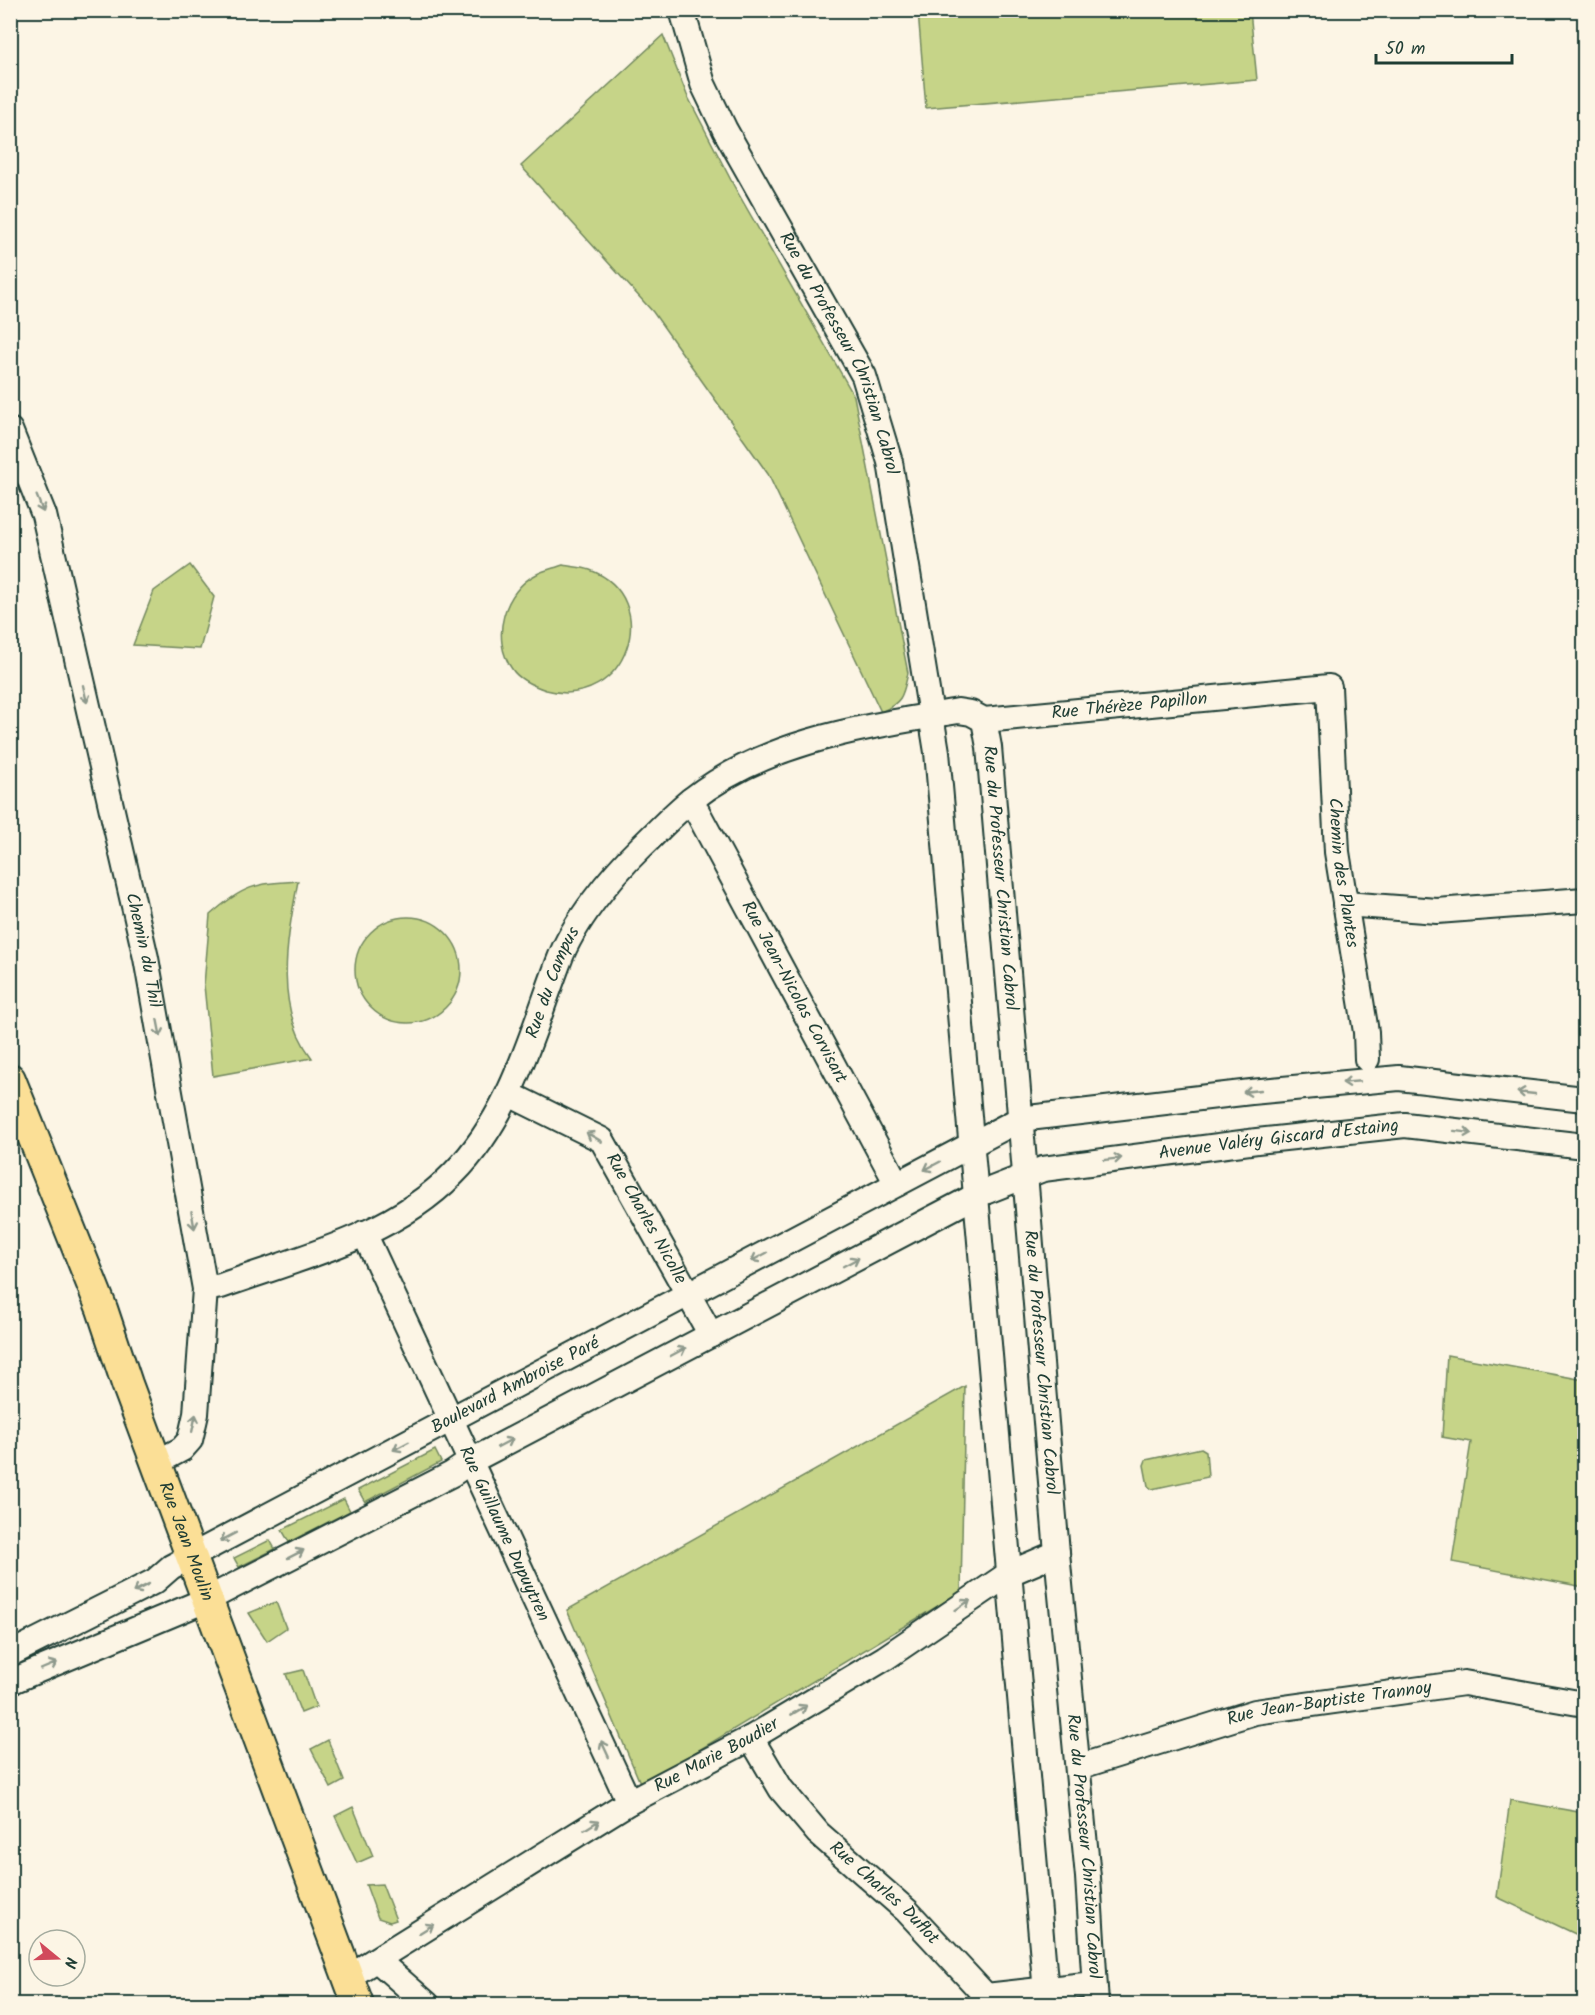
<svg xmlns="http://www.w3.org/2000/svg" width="1595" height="2015" font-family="Kalam,sans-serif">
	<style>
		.green { fill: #c6d488; stroke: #72885e; stroke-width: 1.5 }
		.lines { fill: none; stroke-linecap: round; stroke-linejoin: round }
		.minor-casing { stroke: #1f3d34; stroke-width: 28 }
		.major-casing { stroke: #1f3d34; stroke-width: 34 }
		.minor { stroke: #fcf5e5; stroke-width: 24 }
		.major { stroke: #fbdf96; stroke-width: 30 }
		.oneway { stroke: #8e998c }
		.labels { text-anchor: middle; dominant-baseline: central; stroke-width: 4.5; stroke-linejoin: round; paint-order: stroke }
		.street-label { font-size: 18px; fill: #1f3d34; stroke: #fcf5e5 }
	</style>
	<rect width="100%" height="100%" fill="#fcf5e5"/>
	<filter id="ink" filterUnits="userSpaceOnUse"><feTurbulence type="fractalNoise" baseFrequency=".0167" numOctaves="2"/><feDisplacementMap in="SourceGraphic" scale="12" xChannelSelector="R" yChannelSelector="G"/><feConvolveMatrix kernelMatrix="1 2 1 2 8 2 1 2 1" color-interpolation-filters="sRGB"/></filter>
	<g filter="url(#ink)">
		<g class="green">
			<path d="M 918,11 L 1250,11 L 1257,80 L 926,108 Z"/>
			<path d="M 663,35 L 687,95 L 734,186 L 854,396 L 908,673 C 903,695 903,702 881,712 L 768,474 L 653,312 L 521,166 Z"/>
			<path d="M 190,565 L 214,597 L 200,649 L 133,645 L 154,591 Z"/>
			<path d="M 563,565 C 572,567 582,567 590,570 C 665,598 627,712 546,690 C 534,686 519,680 512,669 C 490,638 504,590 537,574 C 544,570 555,568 563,565 Z"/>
			<path d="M 298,881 C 287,940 273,1007 312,1058 L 213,1076 L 204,985 L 210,915 C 244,885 254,884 298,881 Z"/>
			<circle cx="408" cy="970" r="53"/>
			<path d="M 1447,1355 L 1584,1380 L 1584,1587 L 1452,1562 L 1471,1442 L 1442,1437 Z"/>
			<path d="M 965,1386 L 961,1592 L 641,1785 L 567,1610 Z"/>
			<path d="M 1201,1448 L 1206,1451 L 1208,1477 L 1152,1489 L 1148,1486 L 1144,1465 L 1146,1460 Z"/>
			<path d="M 435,1450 L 441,1462 L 365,1502 L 358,1490 Z"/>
			<path d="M 344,1499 L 350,1511 L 289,1542 L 282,1530 Z"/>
			<path d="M 270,1540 L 275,1549 L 239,1567 L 234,1558 Z"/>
			<path d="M 276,1602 L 286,1628 L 267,1641 L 249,1613 Z"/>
			<path d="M 303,1670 L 316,1707 L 301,1713 L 286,1674 Z"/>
			<path d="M 328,1740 L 344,1781 L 331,1788 L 311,1749 Z"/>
			<path d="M 1510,1800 L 1584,1813 L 1584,1938 L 1497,1897 Z"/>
			<path d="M 353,1807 L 373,1856 L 357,1863 L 335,1816 Z"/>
			<path d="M 382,1884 L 396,1920 L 390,1922 L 378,1918 L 366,1885 Z"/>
		</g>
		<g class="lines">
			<g class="minor-casing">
				<g id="minor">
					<path id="s1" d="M 682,10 L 703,84 L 725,130 L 864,376 L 890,462 L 937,752 L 1047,2004"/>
					<path id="s2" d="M 10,430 L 44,515 L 146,958 L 205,1289 L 196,1414 L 190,1440 L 182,1449 L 156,1463"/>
					<path id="s3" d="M 984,720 L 989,747 L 1057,1553 L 1088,1877 L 1096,2004"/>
					<path id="s4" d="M 691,800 L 897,1184"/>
					<path d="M 1345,904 L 1437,911 L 1584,900"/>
					<path id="s5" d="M 509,1094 L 602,1140 L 711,1335"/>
					<path id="s6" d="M 364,1233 L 629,1802"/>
					<path id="s7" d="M 205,1289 L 221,1286 C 299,1258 393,1236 453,1174 C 511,1116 531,1035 559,961 C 573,923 611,876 640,848 C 657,832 673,814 691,800 C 767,740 866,727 958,711 L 971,713 L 984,720 L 1329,687 L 1337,852 L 1366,1032 L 1367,1059"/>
					<path id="s8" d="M 10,1654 L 155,1581 L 171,1567 L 1020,1119 L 1251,1092 L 1399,1078 L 1584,1099"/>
					<path id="s9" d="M 10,1682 L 206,1600 L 452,1474 L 471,1461 L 977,1195 L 1043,1169 L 1257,1141 L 1405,1125 L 1584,1146"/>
					<path id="s10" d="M 751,1738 L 781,1789 L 818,1833 L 907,1911 L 986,1996 L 1094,1984"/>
					<path id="s11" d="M 1078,1767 L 1255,1712 L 1464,1683 L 1584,1704"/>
					<path d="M 377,1960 L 427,2004"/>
					<path id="s12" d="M 348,1977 L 629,1802 L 751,1738 L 885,1658 L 1010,1573 L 1057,1553"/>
				</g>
			</g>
			<g class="major-casing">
				<g id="major">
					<path id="s13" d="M 10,1079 L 102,1309 L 127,1384 L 358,2004"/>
				</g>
			</g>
			<use href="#minor" class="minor"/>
			<use href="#major" class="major"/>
		</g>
		<defs><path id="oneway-shaft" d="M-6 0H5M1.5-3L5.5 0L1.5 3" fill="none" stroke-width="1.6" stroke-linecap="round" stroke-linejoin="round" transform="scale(1.5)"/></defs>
		<g class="oneway">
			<use href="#oneway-shaft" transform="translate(40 504) rotate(68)"/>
			<use href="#oneway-shaft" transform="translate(85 694) rotate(77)"/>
			<use href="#oneway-shaft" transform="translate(159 1028) rotate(79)"/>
			<use href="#oneway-shaft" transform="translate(1351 1082) rotate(175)"/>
			<use href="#oneway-shaft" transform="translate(1252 1091) rotate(174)"/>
			<use href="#oneway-shaft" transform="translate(1526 1093) rotate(-174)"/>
			<use href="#oneway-shaft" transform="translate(1463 1132) rotate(7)"/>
			<use href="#oneway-shaft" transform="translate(594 1137) rotate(-149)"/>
			<use href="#oneway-shaft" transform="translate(1113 1159) rotate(-7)"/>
			<use href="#oneway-shaft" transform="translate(932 1166) rotate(152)"/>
			<use href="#oneway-shaft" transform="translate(193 1220) rotate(80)"/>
			<use href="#oneway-shaft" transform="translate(759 1257) rotate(152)"/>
			<use href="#oneway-shaft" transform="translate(851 1262) rotate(-28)"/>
			<use href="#oneway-shaft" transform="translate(678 1352) rotate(-28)"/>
			<use href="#oneway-shaft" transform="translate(194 1423) rotate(-78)"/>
			<use href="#oneway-shaft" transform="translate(505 1443) rotate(-28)"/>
			<use href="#oneway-shaft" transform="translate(401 1446) rotate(152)"/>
			<use href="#oneway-shaft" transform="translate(228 1537) rotate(152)"/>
			<use href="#oneway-shaft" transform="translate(296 1554) rotate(-27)"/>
			<use href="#oneway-shaft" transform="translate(141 1588) rotate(153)"/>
			<use href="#oneway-shaft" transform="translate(963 1605) rotate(-34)"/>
			<use href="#oneway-shaft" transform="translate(49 1666) rotate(-23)"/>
			<use href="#oneway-shaft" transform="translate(799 1710) rotate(-31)"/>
			<use href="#oneway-shaft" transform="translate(605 1749) rotate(-115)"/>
			<use href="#oneway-shaft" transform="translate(592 1825) rotate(-32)"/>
			<use href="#oneway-shaft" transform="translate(426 1929) rotate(-32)"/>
		</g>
	</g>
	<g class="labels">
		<g class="street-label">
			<text stroke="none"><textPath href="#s1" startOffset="380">Rue du Professeur Christian Cabrol</textPath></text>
			<text stroke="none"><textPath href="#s7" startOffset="1185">Rue Thérèze Papillon</textPath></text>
			<text stroke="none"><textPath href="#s7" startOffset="1572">Chemin des Plantes</textPath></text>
			<text stroke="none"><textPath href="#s3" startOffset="159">Rue du Professeur Christian Cabrol</textPath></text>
			<text stroke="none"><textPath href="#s2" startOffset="538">Chemin du Thil</textPath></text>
			<text stroke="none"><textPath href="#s7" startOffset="494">Rue du Campus</textPath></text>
			<text stroke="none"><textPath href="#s4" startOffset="218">Rue Jean-Nicolas Corvisart</textPath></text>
			<text stroke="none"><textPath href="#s9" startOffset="1392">Avenue Valéry Giscard d'Estaing</textPath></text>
			<text stroke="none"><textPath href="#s5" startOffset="194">Rue Charles Nicolle</textPath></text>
			<text stroke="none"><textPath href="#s3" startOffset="645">Rue du Professeur Christian Cabrol</textPath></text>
			<text stroke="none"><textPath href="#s8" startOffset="573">Boulevard Ambroise Paré</textPath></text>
			<text stroke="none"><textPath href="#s6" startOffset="332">Rue Guillaume Dupuytren</textPath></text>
			<text stroke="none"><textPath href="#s13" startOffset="495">Rue Jean Moulin</textPath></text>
			<text stroke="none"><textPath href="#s11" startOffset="260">Rue Jean-Baptiste Trannoy</textPath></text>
			<text stroke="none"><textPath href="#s12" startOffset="430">Rue Marie Boudier</textPath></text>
			<text stroke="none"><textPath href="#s3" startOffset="1131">Rue du Professeur Christian Cabrol</textPath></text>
			<text stroke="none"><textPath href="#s10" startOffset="206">Rue Charles Duflot</textPath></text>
		</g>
	</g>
	<rect width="1595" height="2015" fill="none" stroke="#fcf5e5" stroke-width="36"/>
	<rect x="18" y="18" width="1559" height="1979" fill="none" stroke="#1f3d34" stroke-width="2" filter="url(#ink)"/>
	<g transform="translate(57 1958) rotate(109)"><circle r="28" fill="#fcf5e5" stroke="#a4ab9e" stroke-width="1.5"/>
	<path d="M0-4.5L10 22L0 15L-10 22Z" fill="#d1495b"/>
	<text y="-9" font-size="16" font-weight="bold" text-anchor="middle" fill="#1f3d34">N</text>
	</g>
	<path d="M1376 54v9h136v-9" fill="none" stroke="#1f3d34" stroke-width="3"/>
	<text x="1385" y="54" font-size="18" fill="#1f3d34" stroke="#fcf5e5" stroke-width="4.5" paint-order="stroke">50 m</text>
</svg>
